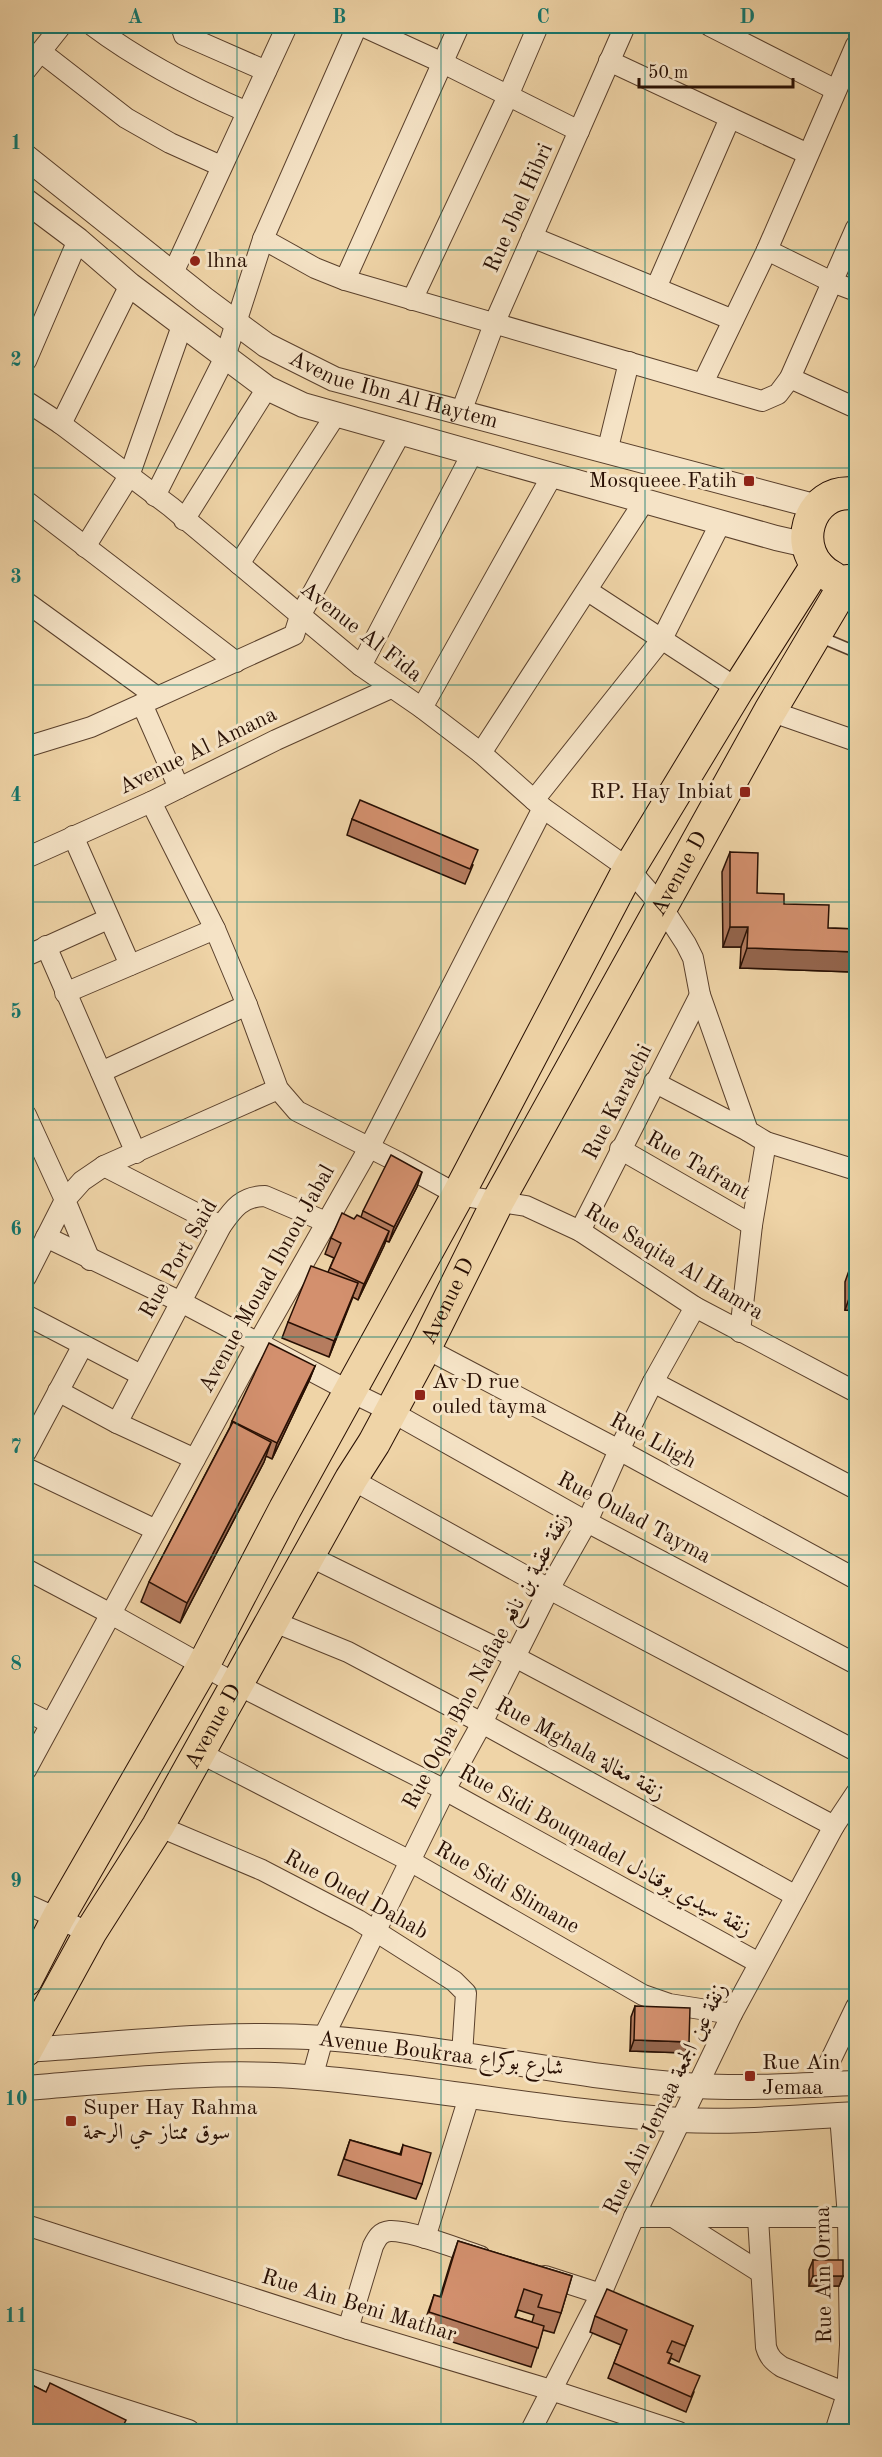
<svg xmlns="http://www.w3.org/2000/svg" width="882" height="2457" font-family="'Old Standard TT',Amiri,serif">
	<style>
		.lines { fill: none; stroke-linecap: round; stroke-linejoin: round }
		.service-casing { stroke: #5a402c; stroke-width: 13 }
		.minor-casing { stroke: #5a402c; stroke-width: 22 }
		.tertiary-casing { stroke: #5a402c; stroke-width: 26 }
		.primary-casing { stroke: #280f03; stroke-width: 34 }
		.service { stroke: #f5e3c6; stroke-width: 10 }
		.minor { stroke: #f5e3c6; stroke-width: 20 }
		.tertiary { stroke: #f5e3c6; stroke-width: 24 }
		.primary { stroke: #efd4a7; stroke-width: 32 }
		.wall { fill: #b57c5f; stroke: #280f03; stroke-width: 1.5; fill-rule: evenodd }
		.shaded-wall { fill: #94654d; stroke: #280f03; stroke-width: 1.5 }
		.building { fill: #d3906e; stroke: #280f03; stroke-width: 1.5 }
		.grid { fill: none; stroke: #0f766e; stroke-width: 1.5; stroke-opacity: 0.55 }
		.poi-dot { fill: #8f2418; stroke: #f5e3c6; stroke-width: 2 }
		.labels { text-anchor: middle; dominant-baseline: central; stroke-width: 6; stroke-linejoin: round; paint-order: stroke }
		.street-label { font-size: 22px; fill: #280f03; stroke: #f5e3c6 }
		.poi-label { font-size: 22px; fill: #280f03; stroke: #f5e3c6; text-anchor: start }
		.neatline { fill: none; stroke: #0f766e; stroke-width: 2 }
		.grid-label { font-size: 20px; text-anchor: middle; font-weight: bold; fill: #0f766e }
	</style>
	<rect width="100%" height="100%" fill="#efd4a7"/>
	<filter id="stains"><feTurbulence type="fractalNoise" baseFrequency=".00333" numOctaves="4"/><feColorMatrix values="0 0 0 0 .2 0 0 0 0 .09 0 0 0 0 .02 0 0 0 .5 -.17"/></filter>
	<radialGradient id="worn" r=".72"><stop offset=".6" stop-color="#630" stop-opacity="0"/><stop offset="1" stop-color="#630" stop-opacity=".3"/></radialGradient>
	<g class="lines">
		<g class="service-casing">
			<path id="service" d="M 818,636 L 856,652"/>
		</g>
		<g class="minor-casing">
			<g id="minor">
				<path d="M 93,26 C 141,62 192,88 247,112"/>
				<path d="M 181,26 L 184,35 L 266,71"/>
				<path d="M 362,26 L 443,63 L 579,131"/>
				<path d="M 710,26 L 836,90"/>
				<path d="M 41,52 L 126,118 L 170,143 L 221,166"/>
				<path d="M 609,61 L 808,154"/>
				<path d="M 26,70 L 61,26"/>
				<path d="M 532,237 L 733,320"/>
				<path d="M 263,239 L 315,268 L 345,280 L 762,401 L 778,394 L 790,378 L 856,228"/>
				<path d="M 767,250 L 832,282 L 856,291"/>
				<path d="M 173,273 L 287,26"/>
				<path d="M 345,280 L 459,26"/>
				<path d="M 656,288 L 730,118"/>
				<path d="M 412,300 L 508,96 L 538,26"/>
				<path d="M 26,361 L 78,240"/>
				<path d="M 790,378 L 856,408"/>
				<path d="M 703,383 L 767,250 L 856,45"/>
				<path d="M 26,401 L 61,424 L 171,507 L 361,666 L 422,708 L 481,753 L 543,808 L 629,869 L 662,907 L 686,944 L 693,958 L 700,995 L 748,1131 L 766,1142 L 856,1170"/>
				<path d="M 461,412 L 494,324 L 625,26"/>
				<path d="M 61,424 L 130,285"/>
				<path d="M 607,452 L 629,362"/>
				<path d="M 155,496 L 225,357 L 263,239 L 357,26"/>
				<path d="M 26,501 L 236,662"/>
				<path d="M 184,520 L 267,388"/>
				<path d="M 85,547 L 129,476 L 183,323"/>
				<path d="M 239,564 L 335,416"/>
				<path d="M 588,591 L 738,689"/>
				<path d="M 26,602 L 157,697"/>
				<path d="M 361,666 L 473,452"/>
				<path d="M 142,704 L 179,788"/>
				<path d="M 422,708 L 553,474"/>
				<path d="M 770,711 L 856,741"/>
				<path d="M 26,747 L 91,727 L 294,635 L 300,616 L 400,434"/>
				<path d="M 481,753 L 645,500"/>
				<path d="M 534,800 L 662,639 L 721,522"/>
				<path d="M 151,802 L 215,929 L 247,1005 L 278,1089 L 297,1111 L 398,1162 L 458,1195 L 526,1206 L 580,1231 L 695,1307 L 856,1392"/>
				<path d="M 73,836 L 130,965"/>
				<path d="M 26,858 L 151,802 L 276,740 L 391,688"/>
				<path d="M 46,946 L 136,1153"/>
				<path d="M 26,956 L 108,919"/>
				<path d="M 65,993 L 215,929"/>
				<path d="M 101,1072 L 247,1005"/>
				<path d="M 654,1082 L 748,1131"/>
				<path d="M 26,1115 L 65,1200 L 26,1277"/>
				<path d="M 620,1149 L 752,1225"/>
				<path d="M 104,1166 L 221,1226"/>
				<path d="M 580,1231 L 700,995"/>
				<path d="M 46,1237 L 181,1302 L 351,1392 L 390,1411 L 587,1522 L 856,1664"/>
				<path d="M 90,1260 L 65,1200 L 82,1181 L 104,1166 L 278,1089"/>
				<path d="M 26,1315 L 141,1375"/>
				<path d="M 740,1332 L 752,1225 L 766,1142"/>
				<path d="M 425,1348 L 619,1450 L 856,1579"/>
				<path d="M 653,1382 L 856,1489"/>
				<path d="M 58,1391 L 117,1423 L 195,1459"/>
				<path d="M 117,1423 L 221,1226 C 233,1209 242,1196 265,1196 L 326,1222"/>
				<path d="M 26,1452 L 83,1345"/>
				<path d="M 26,1468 L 156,1530"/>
				<path d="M 351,1479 L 549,1589 L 856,1751"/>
				<path d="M 309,1556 L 515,1657 L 834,1826"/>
				<path d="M 26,1569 L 111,1614 L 236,1684 L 445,1790 L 759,1963"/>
				<path d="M 272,1621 L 348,1652 L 482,1723 L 796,1896"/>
				<path d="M 26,1711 L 50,1723"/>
				<path d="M 200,1753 L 410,1861 L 643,1995 L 669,2004 L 732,2014"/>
				<path d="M 26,1770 L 258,1343 L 369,1148 L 543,808"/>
				<path d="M 158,1826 L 262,1870 L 358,1920 L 454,1981 L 466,1993 L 462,2055"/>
				<path d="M 26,1904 L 90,1933"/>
				<path d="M 312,2078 L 323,2038 L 445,1790 L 482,1723 L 549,1589 L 587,1522 L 619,1450 L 653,1382 L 695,1307"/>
				<path d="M 819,2084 L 856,2007"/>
				<path d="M 634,2217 L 856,2217"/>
				<path d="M 673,2217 L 760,2272"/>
				<path d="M 758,2218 L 766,2347 C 769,2357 773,2361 782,2367 L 856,2397"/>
				<path d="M 26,2225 L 348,2329 L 551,2390 L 679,2432"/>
				<path d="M 425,2238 L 469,2097"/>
				<path d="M 545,2276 L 601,2294"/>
				<path d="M 348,2329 L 373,2246 C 377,2238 380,2232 390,2231 C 411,2230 458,2249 480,2256"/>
				<path d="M 530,2432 L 601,2294 L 634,2217 L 732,2014 L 834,1826 L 856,1793"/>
				<path d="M 835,2432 L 847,2394 L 850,2345 L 848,2217 L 840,2115"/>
			</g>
		</g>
		<g class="tertiary-casing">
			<g id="tertiary">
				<path id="s1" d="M 26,157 L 204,299 L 266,345 L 334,379 L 818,507"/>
				<path d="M 26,201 L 78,240 L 130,285 L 267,388 L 303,405 L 776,538 L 807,545"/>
				<path d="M 26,2050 C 124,2044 225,2031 324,2038 C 450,2047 573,2078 698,2086 C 751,2089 804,2085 856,2083"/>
				<path d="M 26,2088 C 118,2081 213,2069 306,2077 C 431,2087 555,2112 680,2120 C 738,2123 798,2117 856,2114"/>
				<path d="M 26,2380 L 188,2432"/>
			</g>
		</g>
		<g class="primary-casing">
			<g id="primary">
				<path d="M 832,577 C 788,554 807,486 856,494"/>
				<path d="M 26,1980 L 58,1918 L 203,1666 L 285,1509 L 458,1195 L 629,869 L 738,689 L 817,565"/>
				<path id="s2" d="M 26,2050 L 90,1933 L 158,1826 L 351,1479 L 374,1443 L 425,1348 L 498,1201 L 770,711 L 847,581"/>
			</g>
		</g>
		<use href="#service" class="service"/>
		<use href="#minor" class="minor"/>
		<use href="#tertiary" class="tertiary"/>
		<use href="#primary" class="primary"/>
	</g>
	<g class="wall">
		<path d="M 352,819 L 473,865 L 465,884 L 347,835 Z"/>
		<path d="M 730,852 L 757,893 L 784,904 L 828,928 L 856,929 L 856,961 L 852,972 L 740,968 L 741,947 L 723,947 L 722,872 Z"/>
		<path d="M 417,1187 L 389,1242 L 386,1241 L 358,1300 L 353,1297 L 329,1357 L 282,1338 L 288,1322 L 328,1272 L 334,1258 L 325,1254 L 331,1238 L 354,1219 L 361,1217 L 363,1211 Z"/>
		<path d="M 852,1262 L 856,1311 L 845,1310 L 845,1282 Z"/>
		<path d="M 315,1366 L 309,1381 L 272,1459 L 266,1456 L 264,1462 L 180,1623 L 141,1602 L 149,1582 L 230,1427 L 232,1421 Z"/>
		<path d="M 635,2006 L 685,2053 L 630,2051 L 631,2017 Z"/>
		<path d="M 350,2140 L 400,2154 L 403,2145 L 422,2184 L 416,2199 L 338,2175 Z"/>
		<path d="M 458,2241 L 572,2276 L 561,2313 L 554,2333 L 543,2330 L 531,2367 L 421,2332 L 434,2295 L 440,2297 L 451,2261 ZM 518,2310 L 534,2315 L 532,2322 L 515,2317 Z"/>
		<path d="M 813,2260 L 843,2276 L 839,2286 L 809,2286 L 809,2270 Z"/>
		<path d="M 595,2316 L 693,2326 L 679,2362 L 671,2358 L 669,2363 L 694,2392 L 686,2412 L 608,2378 L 621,2345 L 590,2332 Z"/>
		<path d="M 26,2382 L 122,2432 L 26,2432 Z"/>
	</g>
	<g class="shaded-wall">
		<path d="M 730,927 L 748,927 L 741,947 L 723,947 Z"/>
		<path d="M 747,948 L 856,952 L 856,961 L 852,972 L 740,968 Z"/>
		<path d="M 422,1172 L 417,1187 L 389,1242 L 394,1227 Z"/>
		<path d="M 389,1231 L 384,1246 L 358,1300 L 364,1284 Z"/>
		<path d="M 358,1283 L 352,1298 L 329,1357 L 334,1341 Z"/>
		<path d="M 852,1290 L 856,1291 L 856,1311 L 845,1310 Z"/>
		<path d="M 315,1366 L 309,1381 L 272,1459 L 277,1443 Z"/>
		<path d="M 271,1442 L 264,1462 L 180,1623 L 187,1603 Z"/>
		<path d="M 634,2040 L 689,2042 L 685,2053 L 630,2051 Z"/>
		<path d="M 813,2276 L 843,2276 L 839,2286 L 809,2286 Z"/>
	</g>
	<g class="building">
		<path d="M 360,800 L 478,850 L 470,869 L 352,819 Z"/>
		<path d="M 730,852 L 758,853 L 757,893 L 784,894 L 784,904 L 829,905 L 828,928 L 856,929 L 856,952 L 747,948 L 748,927 L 730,927 Z"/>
		<path d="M 391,1155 L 422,1172 L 394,1227 L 363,1211 Z"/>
		<path d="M 342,1213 L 354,1219 L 357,1215 L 389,1231 L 364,1284 L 330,1268 L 341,1243 L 331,1238 Z"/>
		<path d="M 852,1262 L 856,1262 L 856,1291 L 852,1290 Z"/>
		<path d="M 311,1266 L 358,1283 L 334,1341 L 288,1322 Z"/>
		<path d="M 269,1343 L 315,1366 L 277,1443 L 232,1421 Z"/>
		<path d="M 233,1422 L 271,1442 L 187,1603 L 149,1582 Z"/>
		<path d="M 635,2006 L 690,2008 L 689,2042 L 634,2040 Z"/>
		<path d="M 350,2140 L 401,2155 L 403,2145 L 431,2153 L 422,2184 L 344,2159 Z"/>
		<path d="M 458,2241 L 572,2276 L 561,2313 L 538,2307 L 542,2295 L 524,2289 L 515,2317 L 544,2326 L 538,2348 L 429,2312 L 434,2295 L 441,2297 Z"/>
		<rect x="813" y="2260" width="30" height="16"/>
		<path d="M 607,2289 L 693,2326 L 685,2346 L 672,2341 L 667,2352 L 672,2354 L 668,2363 L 700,2376 L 691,2397 L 614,2363 L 627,2330 L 595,2316 Z"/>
		<path d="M 26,2382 L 46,2392 L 50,2383 L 126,2420 L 120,2432 L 49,2432 L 26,2420 Z"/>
	</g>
	<path class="grid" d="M 237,26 L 237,2432M 441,26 L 441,2432M 645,26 L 645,2432M 26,250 L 856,250M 26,468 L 856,468M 26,685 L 856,685M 26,902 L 856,902M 26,1120 L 856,1120M 26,1337 L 856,1337M 26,1555 L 856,1555M 26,1772 L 856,1772M 26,1989 L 856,1989M 26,2207 L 856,2207"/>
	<g class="poi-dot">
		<circle cx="195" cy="261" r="6"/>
		<rect x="743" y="475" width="12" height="12" rx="3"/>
		<rect x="739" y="786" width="12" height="12" rx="3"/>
		<rect x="414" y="1389" width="12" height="12" rx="3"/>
		<rect x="744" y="2070" width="12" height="12" rx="3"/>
		<rect x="65" y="2115" width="12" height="12" rx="3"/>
	</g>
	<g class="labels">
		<g class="street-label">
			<text transform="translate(519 208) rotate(-66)">Rue Jbel Hibri</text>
			<text stroke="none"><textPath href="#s1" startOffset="441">Avenue Ibn Al Haytem</textPath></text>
			<text transform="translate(361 632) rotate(38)">Avenue Al Fida</text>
			<text transform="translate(198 751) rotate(-26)">Avenue Al Amana</text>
			<text stroke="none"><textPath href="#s2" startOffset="1346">Avenue D</textPath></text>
			<text transform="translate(618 1102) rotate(-63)">Rue Karatchi</text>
			<text transform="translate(698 1166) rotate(30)">Rue Tafrant</text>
			<text transform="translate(179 1259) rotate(-60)">Rue Port Said</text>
			<text transform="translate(674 1262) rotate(31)">Rue Saqita Al Hamra</text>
			<text transform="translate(267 1279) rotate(-61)">Avenue Mouad Ibnou Jabal</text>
			<text stroke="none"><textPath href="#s2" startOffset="860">Avenue D</textPath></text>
			<text transform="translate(653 1441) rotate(28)">Rue Lligh</text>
			<text transform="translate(634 1518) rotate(28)">Rue Oulad Tayma</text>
			<text transform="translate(487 1661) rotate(-62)">Rue Oqba Bno Nafiae زنقة عقبة بن نافع</text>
			<text stroke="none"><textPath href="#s2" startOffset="374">Avenue D</textPath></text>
			<text transform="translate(580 1749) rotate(29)">Rue Mghala زنقة مغالة</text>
			<text transform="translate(605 1851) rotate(29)">Rue Sidi Bouqnadel زنقة سيدي بوقنادل</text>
			<text transform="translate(507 1888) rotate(30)">Rue Sidi Slimane</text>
			<text transform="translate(356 1895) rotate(29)">Rue Oued Dahab</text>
			<text transform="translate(441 2054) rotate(7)">Avenue Boukraa شارع بوكراع</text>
			<text transform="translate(666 2099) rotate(-64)">Rue Ain Jemaa زنقة عين الجمعة</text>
			<text transform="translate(824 2275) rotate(-91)">Rue Ain Orma</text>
			<text transform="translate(359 2306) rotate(17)">Rue Ain Beni Mathar</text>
		</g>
		<g class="poi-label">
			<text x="207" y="261">lhna</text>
			<text x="737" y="481" text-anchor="end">Mosqueee Fatih</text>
			<text x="733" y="792" text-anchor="end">RP. Hay Inbiat</text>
			<text x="432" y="1382">Av D rue<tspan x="432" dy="25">ouled tayma</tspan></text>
			<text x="762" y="2063">Rue Ain<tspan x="762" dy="25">Jemaa</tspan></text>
			<text x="83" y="2108">Super Hay Rahma<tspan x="83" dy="25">سوق ممتاز حي الرحمة</tspan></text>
		</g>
	</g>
	<rect width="882" height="2457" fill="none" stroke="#efd4a7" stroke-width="66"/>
	<path d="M639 78v9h154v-9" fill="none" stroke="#280f03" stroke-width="3"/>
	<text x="648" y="78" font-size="18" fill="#280f03" stroke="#f5e3c6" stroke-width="4.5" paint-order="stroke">50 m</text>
	<rect x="33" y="33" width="816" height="2391" class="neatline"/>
	<g class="grid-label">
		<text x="135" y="23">A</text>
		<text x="339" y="23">B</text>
		<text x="543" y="23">C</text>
		<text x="747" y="23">D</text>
		<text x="16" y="149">1</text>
		<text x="16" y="366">2</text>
		<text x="16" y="583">3</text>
		<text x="16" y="801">4</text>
		<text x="16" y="1018">5</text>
		<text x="16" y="1235">6</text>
		<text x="16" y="1453">7</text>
		<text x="16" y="1670">8</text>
		<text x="16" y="1887">9</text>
		<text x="16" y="2105">10</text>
		<text x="16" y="2322">11</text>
	</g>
	<rect width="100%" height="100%" filter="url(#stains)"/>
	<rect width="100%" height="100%" fill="url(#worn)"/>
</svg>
